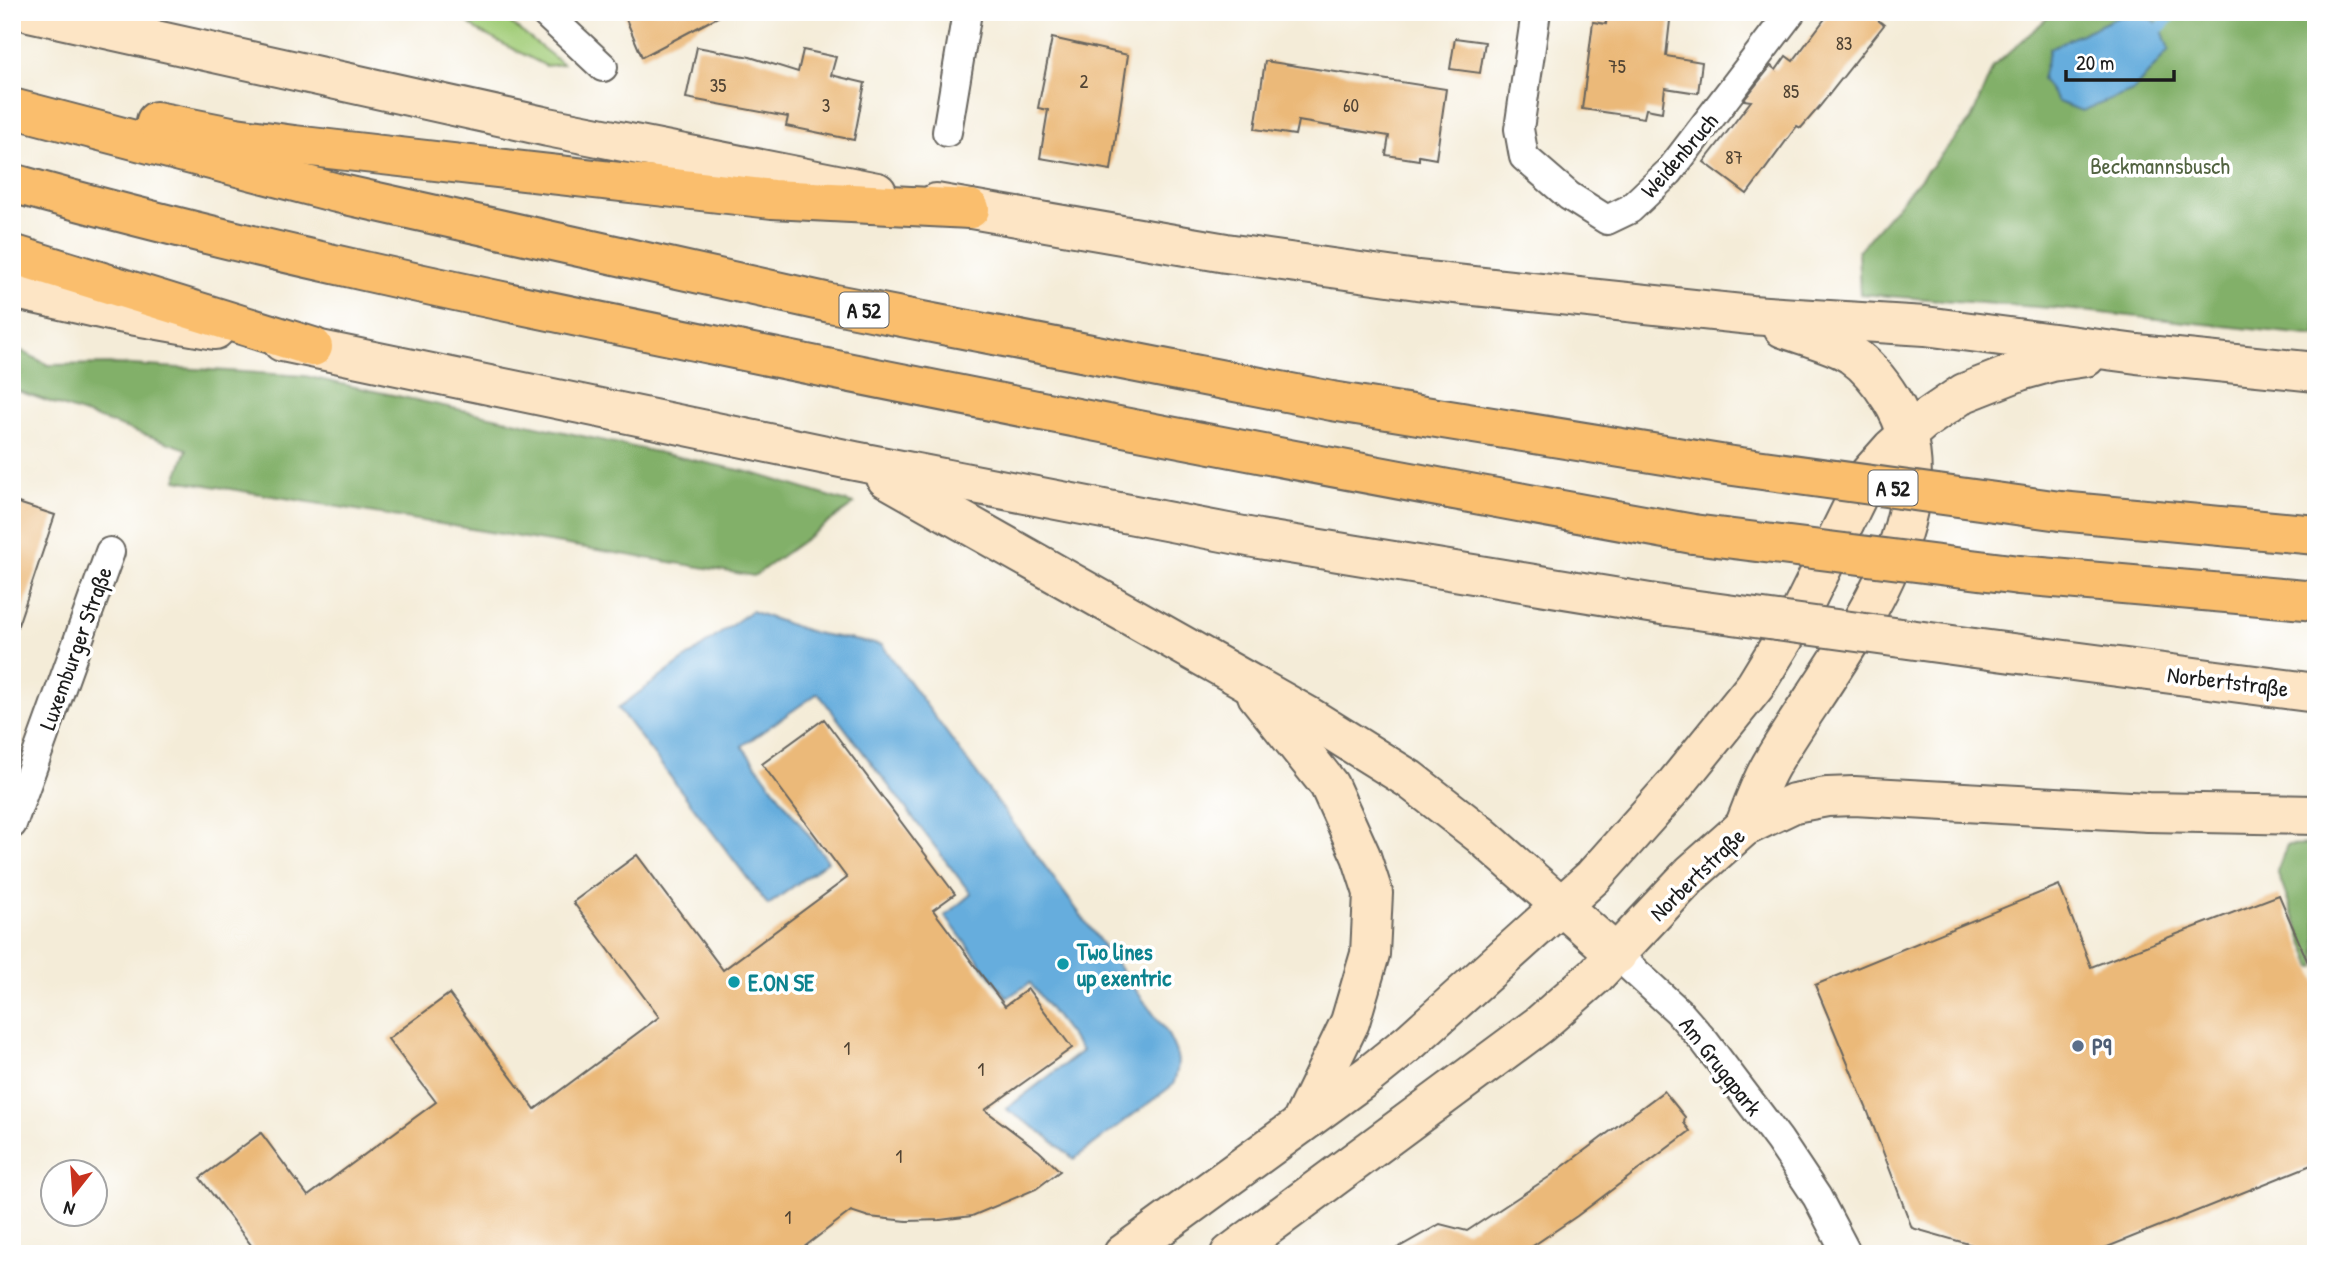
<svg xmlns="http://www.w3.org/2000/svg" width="2328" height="1266" font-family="'Patrick Hand',sans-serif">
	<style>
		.green { fill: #a3cd79; stroke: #60744a; stroke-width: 2 }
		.forest { fill: #82b069; stroke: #4f6642; stroke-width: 2 }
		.water { fill: #66addd; stroke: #41647c; stroke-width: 2 }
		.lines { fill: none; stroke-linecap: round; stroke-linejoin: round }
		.stream { stroke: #66addd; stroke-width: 10 }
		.building { fill: #ebb979 }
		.minor-casing { stroke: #68655e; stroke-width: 32 }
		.secondary-casing { stroke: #68655e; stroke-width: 42 }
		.motorway-casing { stroke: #68655e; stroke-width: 42 }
		.minor { stroke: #fff; stroke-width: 28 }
		.secondary { stroke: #fde5c5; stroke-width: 38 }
		.motorway { stroke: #fabe6d; stroke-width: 38 }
		.secondary-bridge-casing { stroke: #68655e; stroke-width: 42; stroke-linecap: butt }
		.motorway-bridge-casing { stroke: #68655e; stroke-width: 42; stroke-linecap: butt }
		.secondary-bridge { stroke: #fde5c5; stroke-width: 38 }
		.motorway-bridge { stroke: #fabe6d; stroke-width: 38 }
		.culture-dot { fill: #0f9aa8; stroke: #fff; stroke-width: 2.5 }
		.service-dot { fill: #5c6f8a; stroke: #fff; stroke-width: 2.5 }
		.labels { text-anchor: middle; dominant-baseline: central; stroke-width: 7; stroke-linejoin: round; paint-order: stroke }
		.number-label { font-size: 19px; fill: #504333 }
		.shield { fill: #fff; stroke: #606060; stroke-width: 2 }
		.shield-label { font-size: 21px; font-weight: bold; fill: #1c1c1c }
		.street-label { font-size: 23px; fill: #1c1c1c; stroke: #fff }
		.park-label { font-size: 23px; fill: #526341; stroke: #fff }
		.culture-label { font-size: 23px; font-weight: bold; fill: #0d838f; stroke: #fff; text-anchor: start }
		.service-label { font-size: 23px; font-weight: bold; fill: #4e5e75; stroke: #fff; text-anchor: start }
	</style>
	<rect width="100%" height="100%" fill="#fff"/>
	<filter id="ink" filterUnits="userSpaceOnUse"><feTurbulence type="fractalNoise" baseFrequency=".0143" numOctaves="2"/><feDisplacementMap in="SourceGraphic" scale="14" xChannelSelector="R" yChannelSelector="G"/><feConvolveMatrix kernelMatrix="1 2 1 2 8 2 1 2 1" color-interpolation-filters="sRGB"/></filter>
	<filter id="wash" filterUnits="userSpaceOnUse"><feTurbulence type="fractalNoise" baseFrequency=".00686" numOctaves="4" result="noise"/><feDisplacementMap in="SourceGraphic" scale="28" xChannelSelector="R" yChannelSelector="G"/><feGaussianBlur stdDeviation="1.57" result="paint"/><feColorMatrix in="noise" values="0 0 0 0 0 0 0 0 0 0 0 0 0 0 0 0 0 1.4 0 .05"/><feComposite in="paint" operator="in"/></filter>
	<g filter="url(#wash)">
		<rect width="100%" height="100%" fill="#f4ecd8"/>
		<path class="green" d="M 458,12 L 496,12 L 563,64 L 546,66 L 476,30 Z"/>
		<g class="forest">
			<path d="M 2054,12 L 2316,12 L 2316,336 L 2064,309 L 1860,294 L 1858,251 L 1971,120 L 1993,67 Z"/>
			<path d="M 12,346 L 48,365 L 116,364 L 305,376 L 753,473 L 854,504 L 754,576 L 176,480 L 187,449 L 12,389 Z"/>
			<path d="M 2316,844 L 2316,967 L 2313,968 L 2277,871 L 2287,845 Z"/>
		</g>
		<g class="water">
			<path d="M 2144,13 L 2161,27 L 2169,50 L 2133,91 L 2082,111 L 2058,102 L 2042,79 L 2050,48 L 2118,17 Z"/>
			<path d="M 751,611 L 814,633 L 882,645 L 1166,1031 C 1178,1054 1182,1060 1173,1085 L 1074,1159 L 1044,1134 L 1006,1109 L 1082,1051 L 1030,983 L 1007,998 L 945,916 L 971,894 L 818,693 L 742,746 L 828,861 L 768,905 L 618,708 Z"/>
		</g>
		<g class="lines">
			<path class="stream" d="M 2161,27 L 2175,12"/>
		</g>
		<g id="blocks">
			<g class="building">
				<path d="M 623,12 L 727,12 L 642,57 Z"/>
				<path d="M 1607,12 L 1671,12 L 1666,56 L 1702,62 L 1698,93 L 1665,88 L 1662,112 L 1646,109 L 1644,118 L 1582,109 L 1593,22 L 1606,24 Z"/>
				<path d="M 1830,12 L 1868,12 L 1884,25 L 1820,106 L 1801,128 L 1797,126 L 1747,194 L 1704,162 L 1751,101 L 1744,100 L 1771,66 L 1776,70 L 1786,56 L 1793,61 Z"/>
				<path d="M 1052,38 L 1128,55 L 1111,170 L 1040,158 L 1048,110 L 1038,108 Z"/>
				<path d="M 1455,38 L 1485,42 L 1480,73 L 1450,69 Z"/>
				<path d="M 697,47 L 750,57 L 798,72 L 803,50 L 836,57 L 831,75 L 865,83 L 854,140 L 786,126 L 788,117 L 686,98 Z"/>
				<path d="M 1265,61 L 1446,89 L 1436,159 L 1419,156 L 1419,160 L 1386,155 L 1389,136 L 1298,121 L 1295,135 L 1255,129 Z"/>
				<path d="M 12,501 L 55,515 L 17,628 L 12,627 Z"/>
				<path d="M 824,719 L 955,894 L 933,910 L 1005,1006 L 1028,989 L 1072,1048 L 985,1110 L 1039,1151 L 1060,1171 L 1036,1189 L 972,1216 L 940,1220 L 907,1221 L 869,1217 L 851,1211 L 795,1254 L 258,1254 L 200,1178 L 261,1133 L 308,1196 L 436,1102 L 388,1039 L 449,994 L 535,1109 L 659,1017 L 573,902 L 637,855 L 723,970 L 847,878 L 762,764 Z"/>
				<path d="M 2059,885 L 2091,967 L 2279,895 L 2316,981 L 2316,1163 L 2090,1254 L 2004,1254 L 1912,1228 L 1866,1107 L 1815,985 Z"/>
				<path d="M 1664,1091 L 1685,1117 L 1684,1123 L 1690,1131 L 1577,1216 L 1521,1254 L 1387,1254 L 1440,1224 L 1467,1231 L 1549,1177 Z"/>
			</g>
		</g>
	</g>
	<g filter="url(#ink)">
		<use href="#blocks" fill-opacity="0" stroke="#68655e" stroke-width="2"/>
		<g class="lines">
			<g class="minor-casing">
				<g id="minor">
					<path d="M 544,12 L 603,67"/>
					<path d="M 1536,12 L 1519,129 L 1524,157 L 1569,196 L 1607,220 L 1630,209 L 1669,172 L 1791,12"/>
					<path d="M 947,132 L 967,12"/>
					<path d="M 12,824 L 110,552"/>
					<path d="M 1617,955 L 1678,1011 L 1705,1042 L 1779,1140 L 1817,1197 L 1847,1254"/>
				</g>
			</g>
			<g class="secondary-casing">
				<g id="secondary">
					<path d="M 29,12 L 548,127 L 877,192"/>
					<path d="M 936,203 L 1226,253 L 1417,280 L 1751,315 L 1925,326 L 2137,354 L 2316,372"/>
					<path d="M 12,289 L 114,312 L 215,330"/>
					<path d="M 282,342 L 855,461 L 1259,539 L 1668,606"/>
					<path d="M 886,478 L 1308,716 L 1409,779 L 1481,835 L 1617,955"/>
					<path d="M 1974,648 L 2316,693"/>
					<path d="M 1257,695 L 1329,785 L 1361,856 L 1373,893 L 1370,954 L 1350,1022 L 1303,1119"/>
					<path d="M 1744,827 C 1753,805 1760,783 1772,763 C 1827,667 1964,515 1891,399 C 1881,383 1868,366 1852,355 C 1837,344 1802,335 1783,328"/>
					<path d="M 1123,1254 L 1370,1074 L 1411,1041 L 1593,877 L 1675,785 L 1755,686 L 1802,609 L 1868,475 L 1892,448 L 1923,421 L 1964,393 L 2020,371 L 2052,362 L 2086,357"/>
					<path d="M 1230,1254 L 1539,1025 L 1596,975 L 1692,873 L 1744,827 L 1794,803 L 1827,797 L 1854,796 L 2148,812 L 2316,815"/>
				</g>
			</g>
			<g class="motorway-casing">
				<g id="motorway">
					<path d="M 12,108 L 337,193 L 830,303 L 1332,401 L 1726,465"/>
					<path d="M 156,121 L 236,137 L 294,145 L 772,199 L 970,209"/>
					<path d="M 12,183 C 243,248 483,298 719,346 C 1043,413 1368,475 1693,534"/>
					<path d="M 12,254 L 313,347"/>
					<path d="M 2060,511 L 2316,535"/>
					<path d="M 2019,575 L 2316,601"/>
				</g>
			</g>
			<use href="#minor" class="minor"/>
			<use href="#secondary" class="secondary"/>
			<use href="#motorway" class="motorway"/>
			<g class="secondary-bridge-casing">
				<path id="secondary-bridge" d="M 1668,606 L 1974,648"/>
			</g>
			<g class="motorway-bridge-casing">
				<g id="motorway-bridge">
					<path d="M 1726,465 L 2060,511"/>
					<path d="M 1693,534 L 2019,575"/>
				</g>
			</g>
			<use href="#secondary-bridge" class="secondary-bridge"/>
			<use href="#motorway-bridge" class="motorway-bridge"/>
		</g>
	</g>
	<g class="culture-dot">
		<circle cx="1063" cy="964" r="7"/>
		<circle cx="734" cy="982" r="7"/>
	</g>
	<circle class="service-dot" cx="2078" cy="1046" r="7"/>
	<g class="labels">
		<g class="number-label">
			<text x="1844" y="43">83</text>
			<text x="1617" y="66">75</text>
			<text x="1084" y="81">2</text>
			<text x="718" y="85">35</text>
			<text x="1791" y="91">85</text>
			<text x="826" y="105">3</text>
			<text x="1351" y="105">60</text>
			<text x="1734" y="157">87</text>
			<text x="847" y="1048">1</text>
			<text x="981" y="1069">1</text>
			<text x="899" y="1156">1</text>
			<text x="788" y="1217">1</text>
		</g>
		<g class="shield">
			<rect x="839.5" y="292.5" width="49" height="35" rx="5"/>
			<rect x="1868.5" y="470.5" width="49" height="35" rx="5"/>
		</g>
		<g class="shield-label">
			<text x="864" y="310">A 52</text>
			<text x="1893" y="488">A 52</text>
		</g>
		<g class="street-label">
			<text transform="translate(1679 155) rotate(-49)">Weidenbruch</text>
			<text transform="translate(75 648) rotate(-70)">Luxemburger Straße</text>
			<text transform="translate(2228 681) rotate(7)">Norbertstraße</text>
			<text transform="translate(1697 874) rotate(-44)">Norbertstraße</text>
			<text transform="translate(1721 1066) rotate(52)">Am Grugapark</text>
		</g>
		<g class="park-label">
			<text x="2160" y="165">Beckmannsbusch</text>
		</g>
		<g class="culture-label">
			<text x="1077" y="951">Two lines<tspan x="1077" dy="26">up exentric</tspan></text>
			<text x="748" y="982">E.ON SE</text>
		</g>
		<g class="service-label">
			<text x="2092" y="1046">P9</text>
		</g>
	</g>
	<rect width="2328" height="1266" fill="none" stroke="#fff" stroke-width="42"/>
	<g transform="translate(74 1193) rotate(197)"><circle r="33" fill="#ffffff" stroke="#a4a4a4" stroke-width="2"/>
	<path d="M0-5L12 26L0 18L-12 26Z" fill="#c8321e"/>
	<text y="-10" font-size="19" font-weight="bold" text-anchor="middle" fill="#1c1c1c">N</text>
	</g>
	<path d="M2066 70v10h108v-10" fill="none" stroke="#1c1c1c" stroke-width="3.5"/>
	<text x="2076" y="70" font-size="21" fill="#1c1c1c" stroke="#ffffff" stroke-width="5" paint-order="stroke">20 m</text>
</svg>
